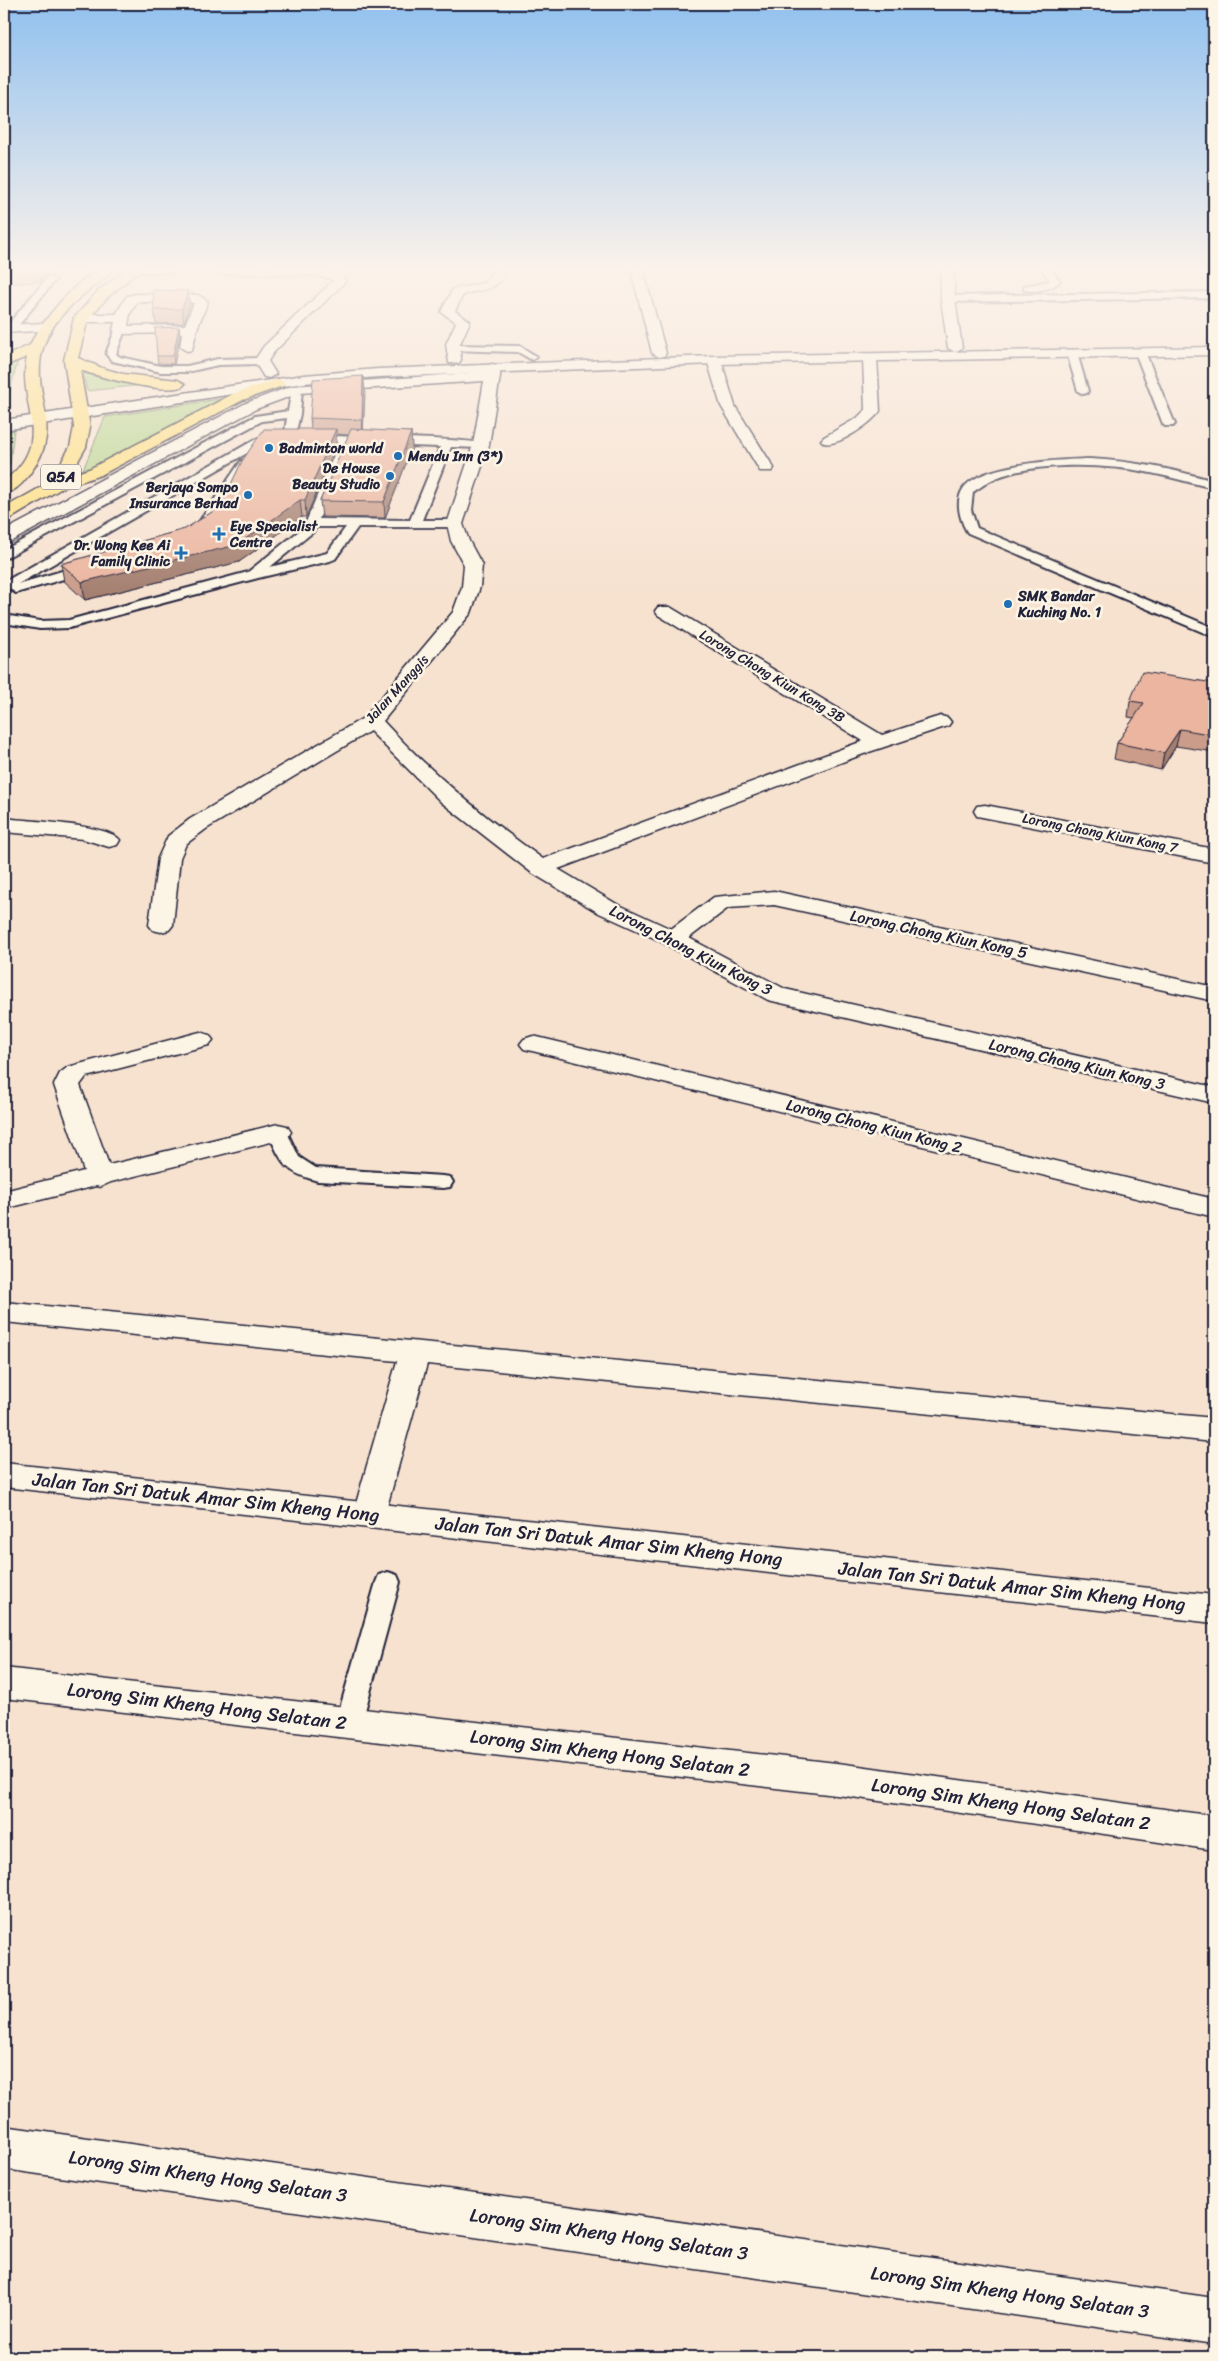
<svg xmlns="http://www.w3.org/2000/svg" width="1218" height="2361" font-family="Sriracha,sans-serif">
	<style>
		.green { fill: #b6d48d; stroke: #6c7b64 }
		.lines { fill: none; stroke-linecap: round; stroke-linejoin: round }
		.lane-casing { stroke: #22223b; stroke-width: 4 }
		.street-casing { stroke: #22223b; stroke-width: 3 }
		.secondary-casing { stroke: #22223b; stroke-width: 3 }
		.primary-casing { stroke: #22223b; stroke-width: 3 }
		.lane { fill: #fcf5e5; fill-rule: evenodd }
		.street { fill: #fcf5e5; fill-rule: evenodd }
		.secondary { fill: #fcf5e5; fill-rule: evenodd }
		.primary { fill: #fedf80; fill-rule: evenodd }
		.wall { fill: #ca9c89; stroke: #22223b }
		.shaded-wall { fill: #a47f6f; stroke: #22223b }
		.building { fill: #ebb59f; stroke: #22223b }
		.poi-dot { fill: #1f6fb2; stroke: #fcf5e5; stroke-width: 2 }
		.labels { text-anchor: middle; dominant-baseline: central; stroke-width: 5; stroke-linejoin: round; paint-order: stroke }
		.far-poi-label { font-size: 14px; font-weight: bold; fill: #22223b; stroke: #fcf5e5; text-anchor: start }
		.far-street-label { font-size: 14px; fill: #22223b; stroke: #fcf5e5 }
		.shield { fill: #fcf5e5; stroke: #63616e; stroke-width: 1 }
		.shield-label { font-size: 15px; font-weight: bold; fill: #22223b }
		.street-label { font-size: 16px; fill: #22223b; stroke: #fcf5e5 }
		.near-street-label { font-size: 19px; fill: #22223b; stroke: #fcf5e5 }
	</style>
	<rect width="100%" height="100%" fill="#f7e2d0"/>
	<filter id="ink" filterUnits="userSpaceOnUse"><feTurbulence type="fractalNoise" baseFrequency=".02" numOctaves="2"/><feDisplacementMap in="SourceGraphic" scale="10" xChannelSelector="R" yChannelSelector="G"/><feConvolveMatrix kernelMatrix="1 2 1 2 8 2 1 2 1" color-interpolation-filters="sRGB"/></filter>
	<g filter="url(#ink)">
		<g class="green">
			<path d="M 18,360 L 8,398 L 4,398 L 4,367 Z"/>
			<path d="M 83,373 L 143,385 L 87,391 Z"/>
			<path d="M 226,398 L 82,472 L 105,417 Z"/>
			<path d="M 14,430 L 10,464 L 4,461 L 4,432 Z"/>
		</g>
		<g class="lines">
			<g class="lane-casing">
				<g id="lane">
					<path d="M 1041,267 L 1049,267 L 1060,281 C 1052,290 1035,292 1024,290 L 1024,286 L 1050,281 Z"/>
					<path d="M 48,277 L 56,279 L 14,331 L 6,331 L 6,327 Z"/>
					<path d="M 1214,292 L 1214,298 L 948,302 L 943,299 L 948,296 Z"/>
					<path d="M 120,327 L 125,330 L 116,354 L 120,357 L 161,366 L 187,366 L 218,359 L 261,358 L 266,361 L 261,364 L 218,365 L 187,372 L 161,372 L 112,361 L 106,354 L 115,330 Z"/>
					<path d="M 453,345 L 520,346 L 537,357 L 532,360 L 518,352 L 449,350 L 448,348 Z"/>
					<path d="M 1140,349 L 1145,352 L 1175,424 L 1173,426 L 1165,426 L 1163,424 L 1135,352 Z"/>
					<path d="M 1072,350 L 1077,353 L 1088,391 L 1087,393 L 1083,394 L 1078,391 L 1067,353 Z"/>
					<path d="M 297,386 L 302,389 L 300,414 L 294,440 L 286,440 L 284,438 L 287,418 L 262,421 L 4,559 L 4,550 L 255,416 L 288,411 L 292,389 Z"/>
					<path d="M 277,435 L 283,438 L 281,440 L 263,444 L 18,584 L 89,563 L 94,564 L 95,567 L 94,570 L 16,593 L 10,589 L 4,591 L 4,582 L 256,439 Z"/>
					<path d="M 311,436 C 333,436 480,438 487,445 L 481,448 L 451,447 L 422,520 L 455,520 L 461,524 L 459,527 L 358,527 L 335,559 L 330,561 L 258,578 L 69,628 L 40,629 L 4,623 L 4,615 L 40,621 L 69,620 L 248,572 L 304,527 L 339,443 L 307,441 L 305,439 ZM 350,444 L 440,447 L 410,520 L 319,519 ZM 316,527 L 346,527 L 327,553 L 270,567 L 313,532 Z"/>
					<path d="M 1089,459 C 1132,461 1173,469 1214,481 L 1214,488 C 1193,484 1173,477 1151,473 C 1109,464 1037,461 996,478 C 988,481 981,487 973,492 L 971,510 L 977,528 L 1214,628 L 1214,637 L 968,533 L 966,530 C 960,519 955,501 963,489 C 980,463 1060,460 1089,459 Z"/>
					<path d="M 245,460 L 251,463 L 205,531 L 199,535 L 191,535 L 189,532 L 197,525 L 241,461 Z"/>
					<path d="M 278,1126 L 285,1128 L 299,1157 L 316,1168 L 443,1176 L 450,1177 L 453,1182 L 450,1187 L 443,1188 L 318,1181 C 284,1172 282,1163 268,1132 L 271,1128 Z"/>
					<path d="M 388,1572 L 397,1575 L 400,1582 L 362,1722 L 358,1730 L 349,1733 L 340,1730 L 336,1722 L 376,1582 L 379,1575 Z"/>
				</g>
			</g>
			<g class="street-casing">
				<g id="street">
					<path d="M 129,267 L 312,267 L 340,273 L 346,281 L 274,352 L 268,361 L 276,374 L 269,378 L 264,377 L 254,361 L 264,346 L 333,281 L 331,279 L 312,275 L 135,272 L 131,271 Z"/>
					<path d="M 497,267 L 507,267 L 508,269 C 494,294 487,287 463,295 L 455,311 L 470,321 L 460,344 L 461,360 L 459,363 L 449,363 L 446,344 L 456,322 L 441,312 L 453,289 L 484,283 Z"/>
					<path d="M 636,267 L 649,267 L 644,273 L 666,353 L 664,356 L 659,357 L 652,353 L 632,273 Z"/>
					<path d="M 941,267 L 953,267 L 955,299 L 962,348 L 955,352 L 948,348 L 941,299 Z"/>
					<path d="M 137,294 L 198,295 L 208,301 L 197,329 L 192,350 L 187,351 L 180,347 L 182,333 L 120,334 L 113,330 L 115,322 L 81,322 L 74,318 L 81,314 L 116,314 L 127,296 ZM 137,302 L 194,303 L 185,325 L 128,326 L 130,314 Z"/>
					<path d="M 46,323 L 51,324 L 53,327 L 51,330 L 4,333 L 4,325 Z"/>
					<path d="M 870,354 L 877,358 L 880,411 C 872,423 838,447 824,443 L 821,440 L 824,437 L 857,418 L 865,410 L 863,358 Z"/>
					<path d="M 714,356 L 721,360 L 735,406 L 774,468 L 772,471 L 760,471 L 721,406 L 707,360 Z"/>
					<path d="M 493,364 L 500,368 L 500,376 L 489,445 L 463,524 L 469,541 L 482,565 L 480,587 L 471,613 L 383,721 C 431,773 485,818 543,859 L 863,741 L 658,615 L 655,611 L 658,607 L 670,607 L 882,735 L 934,718 L 941,716 L 948,718 L 951,722 L 948,726 L 869,752 L 558,869 L 615,903 L 671,929 L 714,897 L 774,891 L 1214,987 L 1214,1001 L 774,905 L 728,908 L 689,938 L 785,989 L 1214,1087 L 1214,1103 L 768,1000 L 656,939 L 599,913 L 532,873 L 441,802 L 370,731 L 206,829 L 186,844 L 180,858 L 173,925 L 169,930 L 161,932 L 153,930 L 149,925 L 158,858 L 168,836 L 190,819 L 365,717 L 453,612 L 462,587 L 464,565 L 451,541 L 447,524 L 473,445 L 484,381 L 299,393 L 256,409 L 10,542 L 4,543 L 4,531 L 246,403 L 292,386 L 485,372 L 488,365 Z"/>
					<path d="M 985,805 L 1214,849 L 1214,863 L 977,816 L 974,811 L 977,806 Z"/>
					<path d="M 4,818 C 26,821 109,824 120,840 L 117,845 L 109,847 L 83,839 L 4,832 Z"/>
					<path d="M 200,1032 L 209,1035 L 213,1040 L 209,1045 L 86,1077 L 80,1085 L 109,1165 L 278,1124 L 287,1126 L 291,1132 L 287,1138 L 111,1182 L 100,1187 L 96,1186 L 4,1209 L 4,1191 L 84,1171 L 54,1085 L 60,1073 L 68,1067 Z"/>
					<path d="M 533,1036 L 1214,1199 L 1214,1217 L 524,1049 L 520,1044 L 524,1039 Z"/>
					<path d="M 4,1302 L 1214,1418 L 1214,1442 L 427,1364 L 385,1514 L 381,1523 L 369,1527 L 357,1523 L 353,1514 L 397,1361 L 4,1322 Z"/>
					<path d="M 4,1668 L 845,1764 L 1214,1816 L 1214,1850 L 845,1796 L 4,1698 Z"/>
					<path d="M 4,2126 L 1214,2298 L 1214,2344 L 4,2169 Z"/>
				</g>
			</g>
			<g class="secondary-casing">
				<g id="secondary">
					<path d="M 1214,347 L 1214,355 L 714,364 L 378,377 L 304,383 L 4,430 L 4,420 L 304,375 L 378,369 L 714,356 Z"/>
					<path d="M 4,1463 L 1214,1595 L 1214,1623 L 4,1487 Z"/>
				</g>
			</g>
			<g class="primary-casing">
				<g id="primary">
					<path d="M 106,267 L 112,271 L 110,274 C 85,293 55,314 44,345 C 27,394 69,426 28,476 C 22,484 14,492 4,494 L 4,481 C 57,441 16,404 27,357 L 4,366 L 4,357 L 30,345 C 41,322 81,273 106,267 Z"/>
					<path d="M 129,267 L 143,267 L 108,297 L 88,319 L 78,358 L 102,368 L 123,374 L 178,380 L 185,384 C 175,398 96,376 80,370 L 90,427 L 86,447 L 70,475 L 89,469 L 233,394 L 278,379 L 285,383 L 283,386 L 243,400 L 101,475 L 62,488 L 10,519 L 4,520 L 4,508 L 50,482 L 70,447 L 74,427 L 64,360 L 74,318 L 98,291 Z"/>
				</g>
			</g>
			<use href="#lane" class="lane"/>
			<use href="#street" class="street"/>
			<use href="#secondary" class="secondary"/>
			<use href="#primary" class="primary"/>
		</g>
		<g class="wall">
			<path d="M 4,267 L 51,267 L 51,276 L 42,277 L 41,282 L 4,284 Z"/>
			<path d="M 190,305 L 184,323 L 156,324 L 154,310 Z"/>
			<path d="M 179,327 L 180,335 L 174,364 L 158,363 L 157,356 Z"/>
			<path d="M 363,376 L 365,391 L 363,430 L 411,432 L 412,448 L 385,518 L 322,517 L 320,501 L 349,435 L 336,434 L 337,445 L 306,517 L 302,517 L 239,562 L 85,600 L 64,581 L 61,564 L 185,529 L 220,507 L 311,429 L 310,418 Z"/>
			<path d="M 1214,683 L 1214,752 L 1176,746 L 1161,770 L 1114,759 L 1117,743 L 1134,718 L 1128,717 L 1130,701 Z"/>
		</g>
		<g class="shaded-wall">
			<path d="M 39,267 L 51,267 L 51,276 L 42,277 L 41,282 Z"/>
			<path d="M 188,291 L 190,305 L 184,323 L 182,309 Z"/>
			<path d="M 179,327 L 180,335 L 174,364 L 173,356 Z"/>
			<path d="M 363,376 L 365,391 L 363,435 L 362,420 Z"/>
			<path d="M 336,429 L 337,445 L 306,517 L 305,500 Z"/>
			<path d="M 411,432 L 412,448 L 385,518 L 384,502 Z"/>
			<path d="M 300,500 L 302,517 L 239,562 L 85,600 L 82,582 Z"/>
			<path d="M 1180,729 L 1176,746 L 1161,770 L 1164,753 Z"/>
		</g>
		<g class="building">
			<path d="M 4,267 L 39,267 L 39,270 L 4,271 Z"/>
			<path d="M 153,290 L 188,291 L 182,309 L 154,310 Z"/>
			<path d="M 179,327 L 173,356 L 157,356 L 155,328 Z"/>
			<path d="M 363,376 L 362,420 L 310,418 L 313,379 Z"/>
			<path d="M 264,429 L 336,429 L 305,500 L 300,500 L 237,545 L 82,582 L 61,564 L 185,529 L 220,507 L 242,461 Z"/>
			<path d="M 351,429 L 411,432 L 384,502 L 320,501 Z"/>
			<path d="M 1142,672 L 1214,683 L 1214,735 L 1180,729 L 1164,753 L 1117,743 L 1144,703 L 1130,701 Z"/>
		</g>
	</g>
	<linearGradient id="sky" x2="0" y2="1"><stop stop-color="#91c1ef"/><stop offset="0.45" stop-color="#fbf2ea"/><stop offset="1" stop-color="#fbf2ea" stop-opacity="0"/></linearGradient>
	<rect width="1218" height="597" fill="url(#sky)"/>
	<g class="poi-dot">
		<circle cx="269" cy="448" r="5"/>
		<circle cx="398" cy="456" r="5"/>
		<circle cx="390" cy="476" r="5"/>
		<circle cx="248" cy="495" r="5"/>
		<path d="M216.5 526.5h5v5h5v5h-5v5h-5v-5h-5v-5h5z"/>
		<path d="M178.5 545.5h5v5h5v5h-5v5h-5v-5h-5v-5h5z"/>
		<circle cx="1008" cy="604" r="5"/>
	</g>
	<g class="labels">
		<g class="far-poi-label">
			<text x="279" y="448">Badminton world</text>
			<text x="408" y="456">Mendu Inn (3*)</text>
			<text x="380" y="468" text-anchor="end">De House<tspan x="380" dy="16">Beauty Studio</tspan></text>
			<text x="238" y="487" text-anchor="end">Berjaya Sompo<tspan x="238" dy="16">Insurance Berhad</tspan></text>
			<text x="230" y="526">Eye Specialist<tspan x="230" dy="16">Centre</tspan></text>
			<text x="170" y="545" text-anchor="end">Dr. Wong Kee Ai<tspan x="170" dy="16">Family Clinic</tspan></text>
			<text x="1018" y="596">SMK Bandar<tspan x="1018" dy="16">Kuching No. 1</tspan></text>
		</g>
		<g class="far-street-label">
			<text transform="translate(772 676) rotate(31)">Lorong Chong Kiun Kong 3B</text>
			<text transform="translate(397 689) rotate(-48)">Jalan Manggis</text>
			<text transform="translate(1100 833) rotate(11)">Lorong Chong Kiun Kong 7</text>
		</g>
		<rect class="shield" x="41" y="464.5" width="40" height="25" rx="4"/>
		<g class="shield-label">
			<text x="61" y="477">Q5A</text>
		</g>
		<g class="street-label">
			<text transform="translate(939 934) rotate(12)">Lorong Chong Kiun Kong 5</text>
			<text transform="translate(691 950) rotate(27)">Lorong Chong Kiun Kong 3</text>
			<text transform="translate(1077 1064) rotate(13)">Lorong Chong Kiun Kong 3</text>
			<text transform="translate(874 1126) rotate(14)">Lorong Chong Kiun Kong 2</text>
		</g>
		<g class="near-street-label">
			<text transform="translate(206 1497) rotate(6)">Jalan Tan Sri Datuk Amar Sim Kheng Hong</text>
			<text transform="translate(609 1541) rotate(6)">Jalan Tan Sri Datuk Amar Sim Kheng Hong</text>
			<text transform="translate(1012 1586) rotate(6)">Jalan Tan Sri Datuk Amar Sim Kheng Hong</text>
			<text transform="translate(207 1706) rotate(7)">Lorong Sim Kheng Hong Selatan 2</text>
			<text transform="translate(610 1753) rotate(7)">Lorong Sim Kheng Hong Selatan 2</text>
			<text transform="translate(1011 1804) rotate(8)">Lorong Sim Kheng Hong Selatan 2</text>
			<text transform="translate(208 2176) rotate(8)">Lorong Sim Kheng Hong Selatan 3</text>
			<text transform="translate(609 2234) rotate(8)">Lorong Sim Kheng Hong Selatan 3</text>
			<text transform="translate(1010 2292) rotate(8)">Lorong Sim Kheng Hong Selatan 3</text>
		</g>
	</g>
	<rect width="1218" height="2361" fill="none" stroke="#fcf5e5" stroke-width="20"/>
	<rect x="10" y="10" width="1198" height="2341" fill="none" stroke="#22223b" stroke-width="2" filter="url(#ink)"/>
</svg>
